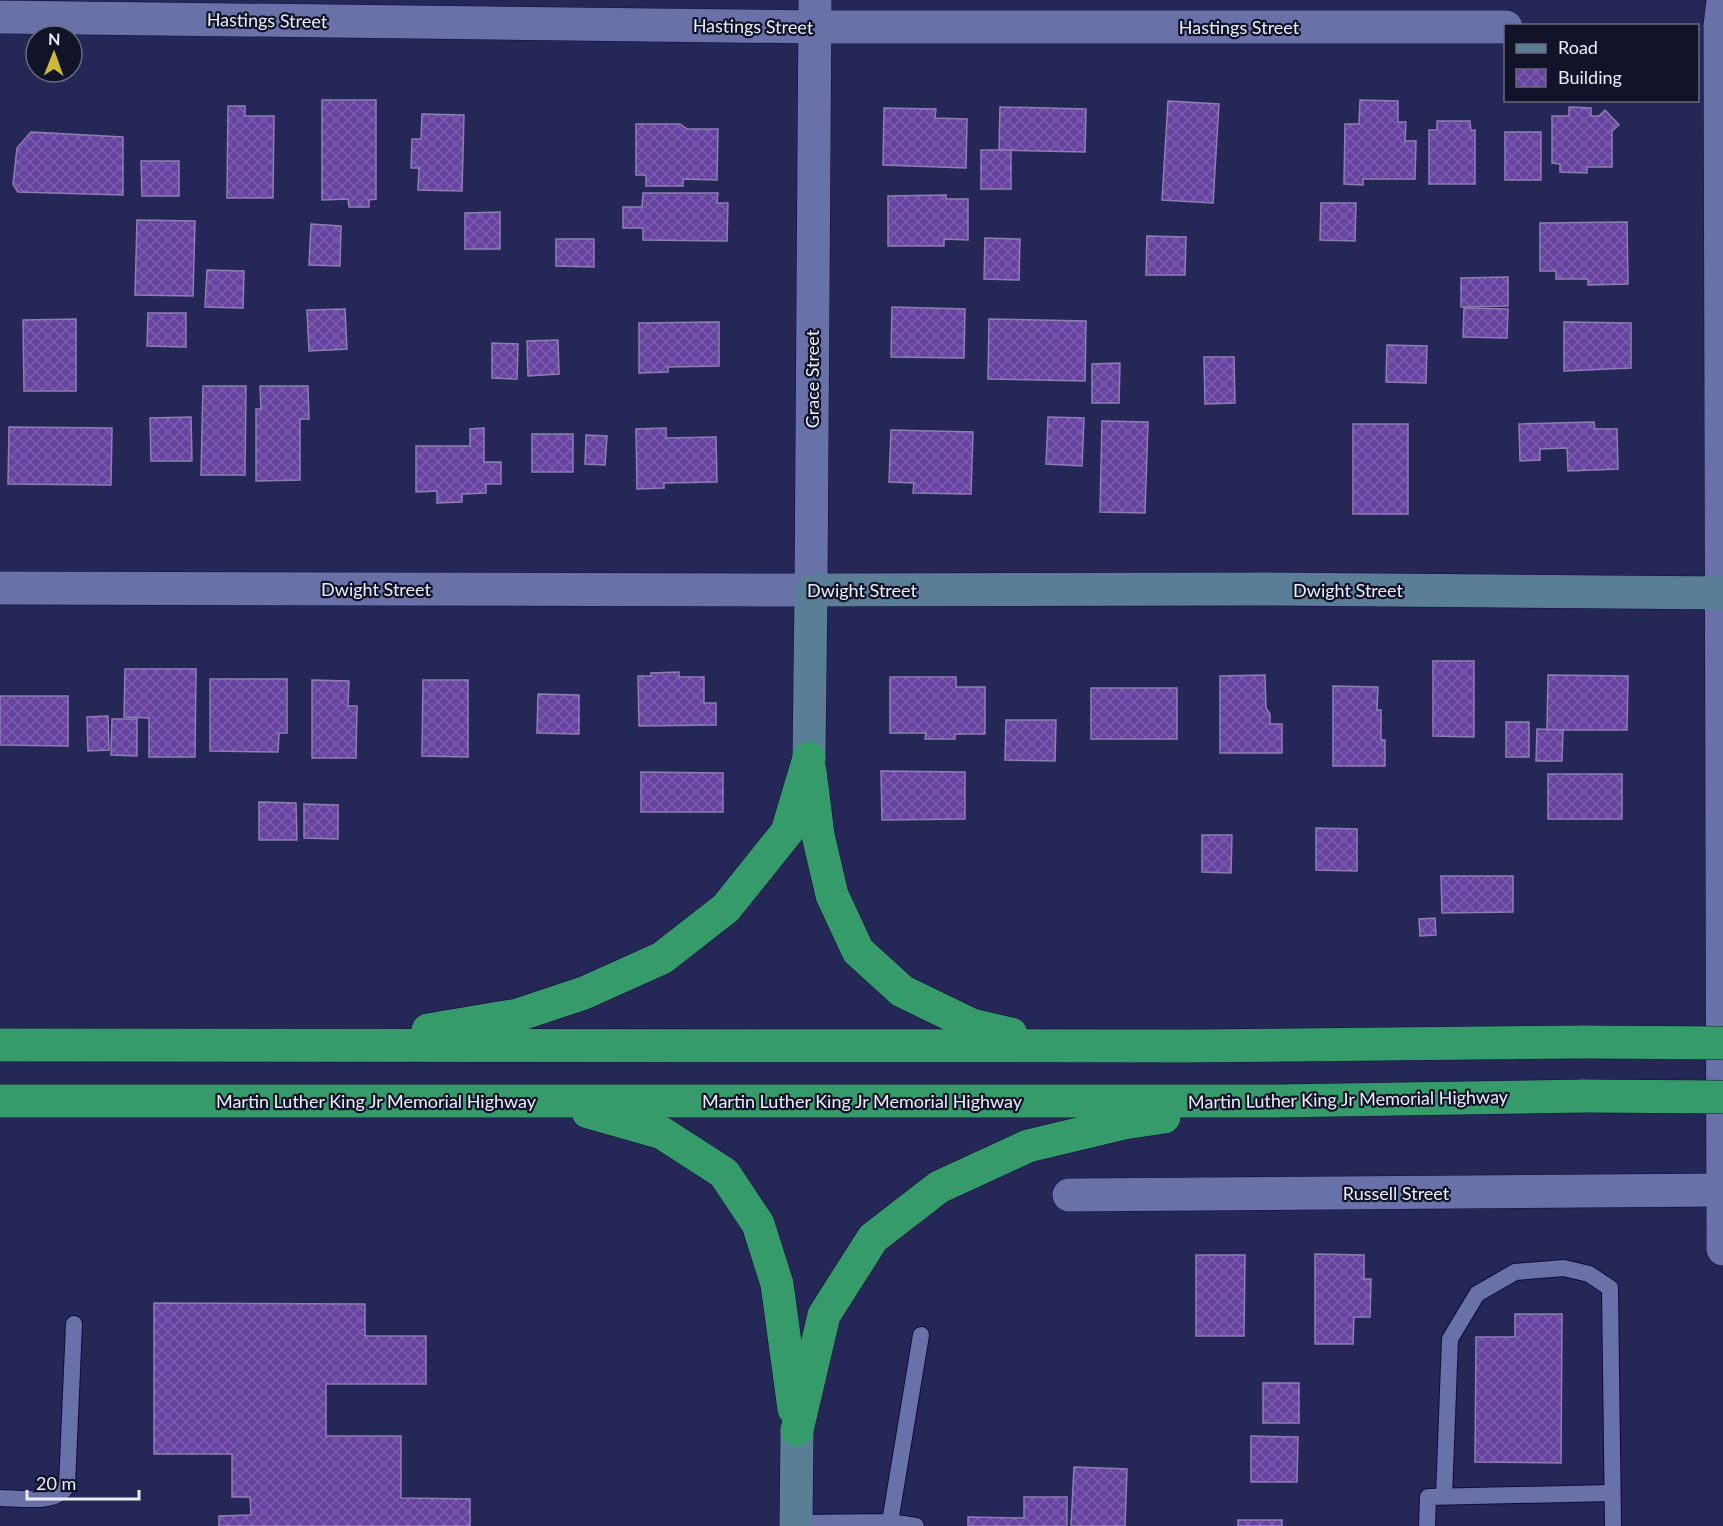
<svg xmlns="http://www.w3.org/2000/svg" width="1723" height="1526" font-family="Lato,sans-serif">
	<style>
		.building { fill: url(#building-cross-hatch); stroke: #8f7db5; stroke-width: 1.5 }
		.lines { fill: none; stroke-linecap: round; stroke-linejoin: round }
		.lane-casing { stroke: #100c3b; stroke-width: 18 }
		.street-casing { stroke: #100c3b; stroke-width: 34 }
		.secondary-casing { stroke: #100c3b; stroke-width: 34 }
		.highway-casing { stroke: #100c3b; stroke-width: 34 }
		.lane { stroke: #6a71a8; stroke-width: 16 }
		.street { stroke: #6a71a8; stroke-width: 33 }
		.secondary { stroke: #5a7e95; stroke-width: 33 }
		.highway { stroke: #369b6a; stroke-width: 33 }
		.highway-bridge-casing { stroke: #100c3b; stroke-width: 34; stroke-linecap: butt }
		.highway-bridge { stroke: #369b6a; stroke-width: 33 }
		.labels { text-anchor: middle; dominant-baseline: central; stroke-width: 4.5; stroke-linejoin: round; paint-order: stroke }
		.street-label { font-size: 18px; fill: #ebedfa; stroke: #111329 }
	</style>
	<defs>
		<pattern id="building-cross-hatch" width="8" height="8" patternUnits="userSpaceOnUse" patternTransform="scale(1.5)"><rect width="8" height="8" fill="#66439f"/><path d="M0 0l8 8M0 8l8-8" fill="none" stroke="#7c5ead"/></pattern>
	</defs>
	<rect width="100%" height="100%" fill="#252757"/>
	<g class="building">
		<path d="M 322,100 L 376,100 L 376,199 L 369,200 L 369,207 L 349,207 L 348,199 L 322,200 Z"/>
		<path d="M 1360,100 L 1398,101 L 1398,122 L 1406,122 L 1405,141 L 1416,141 L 1415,179 L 1363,179 L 1363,185 L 1344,184 L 1345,124 L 1359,124 Z"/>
		<path d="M 1168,101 L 1219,104 L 1213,203 L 1162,200 Z"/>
		<path d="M 228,106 L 245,106 L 245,116 L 274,116 L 273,198 L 227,198 Z"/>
		<path d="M 1000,107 L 1086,109 L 1085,152 L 999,150 Z"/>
		<path d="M 1569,107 L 1591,108 L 1591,116 L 1599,116 L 1605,110 L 1619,125 L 1612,131 L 1612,167 L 1587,167 L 1587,173 L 1560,172 L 1560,164 L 1552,163 L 1552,116 L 1569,116 Z"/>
		<path d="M 884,108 L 936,109 L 935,118 L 967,119 L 966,168 L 883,165 Z"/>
		<path d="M 422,114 L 464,115 L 462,191 L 418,190 L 419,168 L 411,168 L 412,139 L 421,139 Z"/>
		<path d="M 1437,121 L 1470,121 L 1471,131 L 1475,130 L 1475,184 L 1429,184 L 1429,130 L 1437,130 Z"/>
		<path d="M 636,124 L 680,124 L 687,129 L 718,129 L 717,180 L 683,179 L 683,186 L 646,186 L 646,175 L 636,175 Z"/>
		<path d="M 31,132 L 123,137 L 123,195 L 18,192 L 13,184 L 17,148 Z"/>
		<rect x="1505" y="132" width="36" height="48"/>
		<rect x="981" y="150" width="30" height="39"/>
		<path d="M 141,161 L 179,161 L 179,196 L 142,196 Z"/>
		<path d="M 643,193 L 718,193 L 717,203 L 728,203 L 727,241 L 643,240 L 643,228 L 623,228 L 623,207 L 642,207 Z"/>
		<path d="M 946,195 L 946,199 L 968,199 L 968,240 L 944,239 L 944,246 L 888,246 L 888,196 Z"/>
		<path d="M 1321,203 L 1356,203 L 1355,241 L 1320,240 Z"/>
		<path d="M 500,212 L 500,249 L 465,249 L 465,213 Z"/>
		<path d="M 137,220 L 195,221 L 193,296 L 135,295 Z"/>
		<path d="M 1627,222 L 1628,284 L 1588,285 L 1588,279 L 1556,279 L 1556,271 L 1540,271 L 1540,223 Z"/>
		<path d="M 311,224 L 341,226 L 340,266 L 309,265 Z"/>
		<path d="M 1147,236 L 1186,237 L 1185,275 L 1146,275 Z"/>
		<path d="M 985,238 L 1020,239 L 1019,280 L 984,279 Z"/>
		<path d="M 556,239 L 594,239 L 594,267 L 556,266 Z"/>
		<path d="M 207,270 L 244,271 L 243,308 L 205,307 Z"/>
		<path d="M 1508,277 L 1508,306 L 1461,307 L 1461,278 Z"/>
		<path d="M 892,307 L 965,309 L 964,358 L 891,357 Z"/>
		<path d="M 1464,308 L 1508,309 L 1507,338 L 1463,337 Z"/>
		<path d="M 345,309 L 347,349 L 309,351 L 307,310 Z"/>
		<path d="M 148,313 L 186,313 L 186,347 L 147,346 Z"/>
		<path d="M 76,319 L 76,391 L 24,391 L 23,320 Z"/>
		<path d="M 989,319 L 1086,321 L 1085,381 L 988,379 Z"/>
		<path d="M 719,322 L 719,366 L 668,367 L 668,372 L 639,373 L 639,323 Z"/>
		<path d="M 1564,322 L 1631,323 L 1631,368 L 1564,371 Z"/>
		<path d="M 558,340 L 559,374 L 528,376 L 527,341 Z"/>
		<path d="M 492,343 L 518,344 L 517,379 L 492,378 Z"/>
		<path d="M 1387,345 L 1427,346 L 1426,383 L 1386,382 Z"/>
		<path d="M 1204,357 L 1234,357 L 1235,403 L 1205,404 Z"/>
		<path d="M 1120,363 L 1119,403 L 1092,403 L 1092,364 Z"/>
		<path d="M 203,386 L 246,386 L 245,475 L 201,475 Z"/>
		<path d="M 260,386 L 308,386 L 309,419 L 300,419 L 300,480 L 256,481 L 256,409 L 261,409 Z"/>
		<path d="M 191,417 L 192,461 L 151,461 L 150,418 Z"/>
		<path d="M 1048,417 L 1084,418 L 1082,466 L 1046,464 Z"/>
		<path d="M 1102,421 L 1148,422 L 1145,513 L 1100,512 Z"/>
		<path d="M 1594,422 L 1595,429 L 1617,429 L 1618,469 L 1568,471 L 1567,448 L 1540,449 L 1540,460 L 1520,461 L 1519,424 Z"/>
		<rect x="1353" y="424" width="55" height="90"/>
		<path d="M 9,427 L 112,428 L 111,485 L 8,484 Z"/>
		<path d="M 484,428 L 484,462 L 501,462 L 501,484 L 486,484 L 486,493 L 462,494 L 462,502 L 437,503 L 437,491 L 416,492 L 416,446 L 470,446 L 470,429 Z"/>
		<path d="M 666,428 L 666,438 L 716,437 L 717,482 L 664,483 L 664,488 L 637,489 L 636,429 Z"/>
		<path d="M 891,430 L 973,432 L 971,494 L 913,493 L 914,483 L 889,482 Z"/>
		<rect x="532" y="434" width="41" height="38"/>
		<path d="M 586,435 L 607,436 L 605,465 L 585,464 Z"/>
		<path d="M 1433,661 L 1474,661 L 1474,737 L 1433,736 Z"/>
		<path d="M 125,669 L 196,669 L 195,757 L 149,757 L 149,718 L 124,717 Z"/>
		<path d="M 679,672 L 679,677 L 704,677 L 704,703 L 716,703 L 716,725 L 639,726 L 638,676 L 651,676 L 651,673 Z"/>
		<path d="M 1265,675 L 1266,708 L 1270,714 L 1270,724 L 1282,724 L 1282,753 L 1220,753 L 1220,676 Z"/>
		<path d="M 1548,675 L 1628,676 L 1627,730 L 1547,730 Z"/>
		<path d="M 890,677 L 956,677 L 956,687 L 985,687 L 985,734 L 955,734 L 955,739 L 925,739 L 926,733 L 890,733 Z"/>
		<path d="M 210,679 L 287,679 L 287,733 L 279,733 L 278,752 L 210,751 Z"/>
		<path d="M 312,680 L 349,681 L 348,706 L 357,706 L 356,758 L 312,758 Z"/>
		<path d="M 423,680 L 468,680 L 468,757 L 422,756 Z"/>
		<path d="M 1333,686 L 1378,687 L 1377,710 L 1381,710 L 1381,740 L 1385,740 L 1385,766 L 1333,766 Z"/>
		<rect x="1091" y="688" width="86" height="51"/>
		<path d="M 538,694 L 579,695 L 579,734 L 537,733 Z"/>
		<path d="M 0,696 L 68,696 L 68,746 L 0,745 Z"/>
		<path d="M 108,716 L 109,750 L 88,751 L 87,717 Z"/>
		<path d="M 112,719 L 137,719 L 137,756 L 111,755 Z"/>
		<path d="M 1006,720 L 1056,720 L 1055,761 L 1005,760 Z"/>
		<rect x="1506" y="722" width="23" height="35"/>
		<path d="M 1537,729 L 1563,730 L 1562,761 L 1536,761 Z"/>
		<path d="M 881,771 L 965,772 L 965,819 L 882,820 Z"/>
		<path d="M 641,772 L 723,773 L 723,812 L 641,812 Z"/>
		<rect x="1548" y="774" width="74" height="45"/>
		<path d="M 259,802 L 296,803 L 297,840 L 259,840 Z"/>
		<path d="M 304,804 L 338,805 L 338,839 L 304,838 Z"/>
		<path d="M 1316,828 L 1357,829 L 1357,871 L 1316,870 Z"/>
		<path d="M 1202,835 L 1232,835 L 1231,873 L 1202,872 Z"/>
		<path d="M 1441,876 L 1513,876 L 1513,912 L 1442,913 Z"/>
		<path d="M 1435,918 L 1436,935 L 1420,936 L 1419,919 Z"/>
		<path d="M 1315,1254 L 1364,1255 L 1364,1279 L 1371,1279 L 1370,1317 L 1354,1317 L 1353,1344 L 1315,1344 Z"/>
		<path d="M 1196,1255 L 1245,1255 L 1244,1336 L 1196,1336 Z"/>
		<path d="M 154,1303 L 365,1304 L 365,1336 L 426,1336 L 426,1384 L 326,1384 L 326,1436 L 401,1436 L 401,1498 L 470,1499 L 470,1526 L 219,1526 L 219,1516 L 251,1515 L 250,1497 L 232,1497 L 232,1454 L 154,1454 Z"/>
		<path d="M 1515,1314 L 1562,1314 L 1561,1463 L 1475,1462 L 1476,1337 L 1515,1337 Z"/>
		<rect x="1263" y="1383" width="36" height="40"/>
		<path d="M 1251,1436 L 1298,1437 L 1297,1482 L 1251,1482 Z"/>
		<path d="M 1074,1467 L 1127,1469 L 1125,1526 L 1071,1526 Z"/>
		<path d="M 1024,1497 L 1067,1497 L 1067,1526 L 968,1526 L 968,1517 L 1024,1518 Z"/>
		<rect x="1238" y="1520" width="44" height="6"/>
	</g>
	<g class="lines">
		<g class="lane-casing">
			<g id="lane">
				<path d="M 1444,1496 L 1450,1339 L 1477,1294 L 1515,1272 L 1564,1268 L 1589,1274 L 1610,1288 L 1613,1526"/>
				<path d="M 0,1498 C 19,1498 59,1505 67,1485 L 74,1324"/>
				<path d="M 890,1522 L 916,1526"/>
				<path d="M 796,1523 L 890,1522 L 921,1335"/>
				<path d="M 1427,1526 L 1428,1497 L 1612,1493"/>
			</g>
		</g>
		<g class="street-casing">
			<g id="street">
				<path d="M 1723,1 L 1720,26 L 1723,1249"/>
				<path d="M 0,17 L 815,27 L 1506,27"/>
				<path d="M 0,588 L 811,590 L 815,0"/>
				<path d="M 1069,1195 L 1723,1190"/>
			</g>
		</g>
		<g class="secondary-casing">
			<g id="secondary">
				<path d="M 809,758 L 811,590 L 1264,589 L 1723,593"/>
				<path d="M 796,1526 L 797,1430"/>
			</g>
		</g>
		<g class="highway-casing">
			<g id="highway">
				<path d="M 810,771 L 818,835 L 832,895 L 858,951 L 902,991 L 972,1025 L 1011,1034"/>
				<path d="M 428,1030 L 518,1015 L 584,993 L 662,958 L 726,908 L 787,832 L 809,758"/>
				<path d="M 0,1045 L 1189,1046 L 1585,1042"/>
				<path d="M 0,1101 L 1275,1101 L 1585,1096"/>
				<path d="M 588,1112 L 662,1133 L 724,1173 L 758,1224 L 777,1284 L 794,1409"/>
				<path d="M 797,1430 L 824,1315 L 873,1238 L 939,1187 L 1028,1146 L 1124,1123 L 1164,1117"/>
			</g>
		</g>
		<use href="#lane" class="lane"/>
		<use href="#street" class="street"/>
		<use href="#secondary" class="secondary"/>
		<use href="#highway" class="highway"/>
		<g class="highway-bridge-casing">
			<g id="highway-bridge">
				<path d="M 1585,1042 L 1723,1043"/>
				<path d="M 1585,1096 L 1723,1097"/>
			</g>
		</g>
		<use href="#highway-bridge" class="highway-bridge"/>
	</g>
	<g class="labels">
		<g class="street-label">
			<text transform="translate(267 20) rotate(1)">Hastings Street</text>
			<text transform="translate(753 26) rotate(1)">Hastings Street</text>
			<text x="1239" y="27">Hastings Street</text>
			<text transform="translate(812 379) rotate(-90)">Grace Street</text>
			<text x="376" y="589">Dwight Street</text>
			<text x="862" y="590">Dwight Street</text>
			<text x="1348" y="590">Dwight Street</text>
			<text transform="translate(1348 1099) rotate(-1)">Martin Luther King Jr Memorial Highway</text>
			<text x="376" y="1101">Martin Luther King Jr Memorial Highway</text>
			<text x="862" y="1101">Martin Luther King Jr Memorial Highway</text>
			<text x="1396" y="1193">Russell Street</text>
		</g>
	</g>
	<rect x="1504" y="24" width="195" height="78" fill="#111329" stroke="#686a7d" stroke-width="1.5"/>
	<rect x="1516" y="44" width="30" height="9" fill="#5a7e95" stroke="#686a7d" stroke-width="1.5"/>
	<text x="1558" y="54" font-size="18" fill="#ebedfa">Road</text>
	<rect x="1516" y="69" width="30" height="18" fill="url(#building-cross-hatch)" stroke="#686a7d" stroke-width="1.5"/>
	<text x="1558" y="84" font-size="18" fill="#ebedfa">Building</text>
	<g transform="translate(54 54) rotate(1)"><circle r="28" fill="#111329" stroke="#686a7d" stroke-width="1.5"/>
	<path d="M0-4.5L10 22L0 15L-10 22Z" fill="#cfb837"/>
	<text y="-9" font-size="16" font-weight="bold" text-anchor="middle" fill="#ebedfa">N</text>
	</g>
	<path d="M27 1490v9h112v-9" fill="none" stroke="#ebedfa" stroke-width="3"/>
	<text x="36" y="1490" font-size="18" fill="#ebedfa" stroke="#111329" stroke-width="4.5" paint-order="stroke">20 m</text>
</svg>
